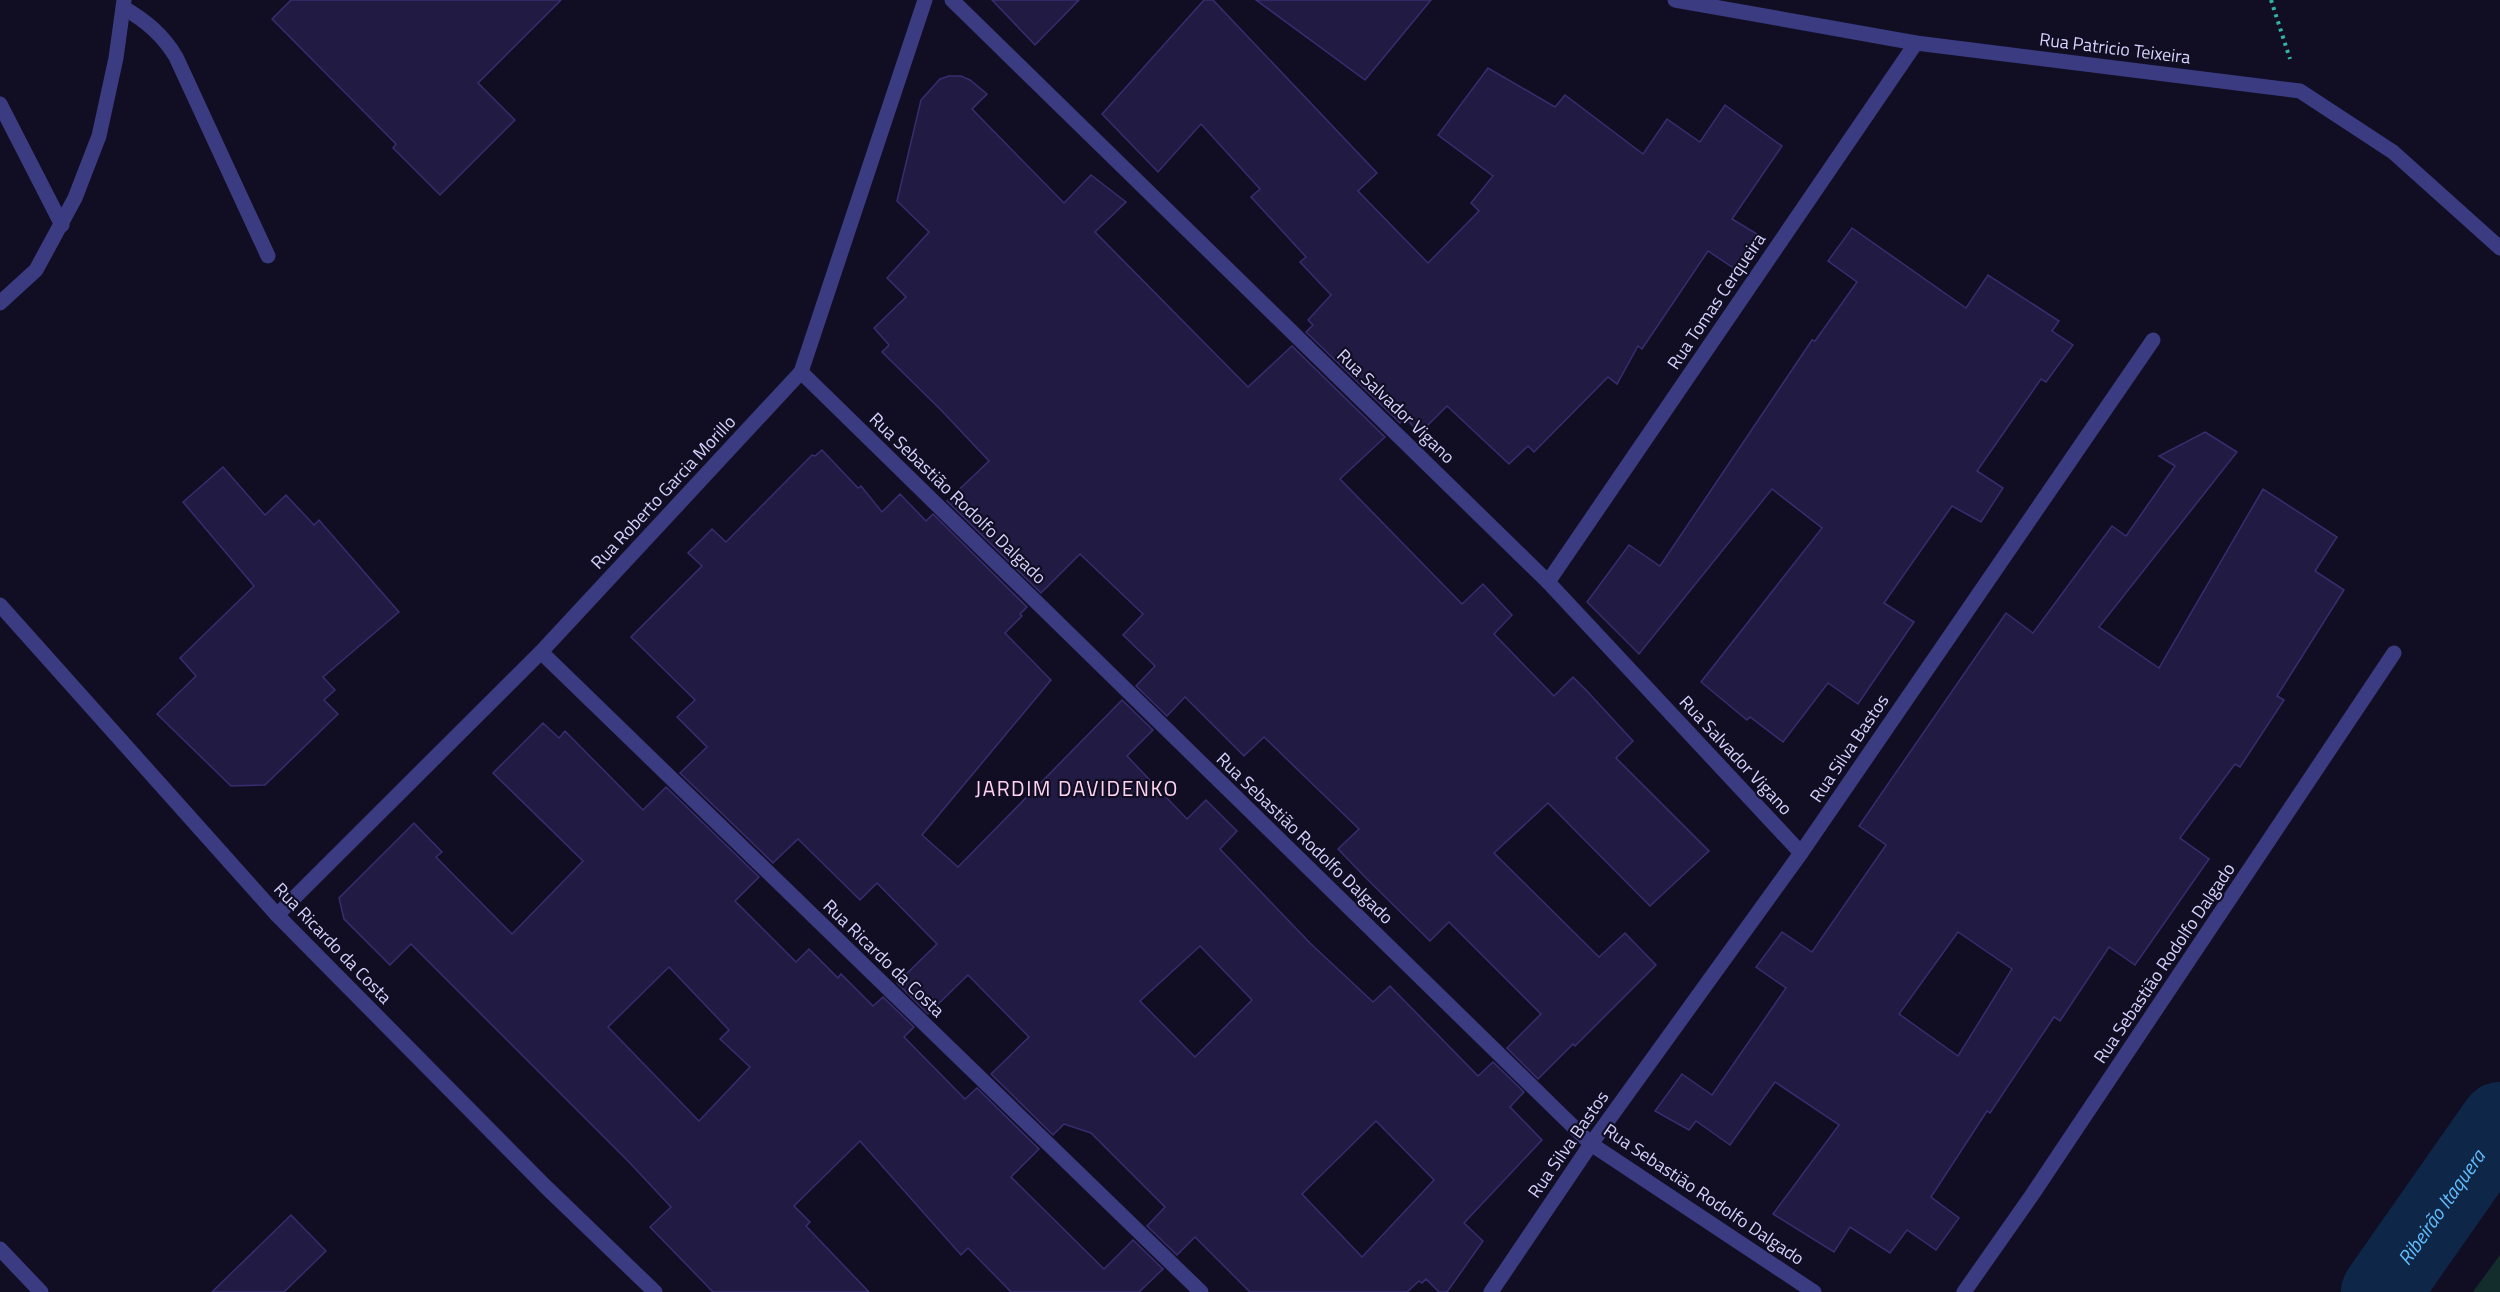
<svg xmlns="http://www.w3.org/2000/svg" width="2500" height="1292" font-family="'Titillium Web',sans-serif">
	<style>
		.green { fill: #122d2b }
		.lines { fill: none; stroke-linecap: round; stroke-linejoin: round }
		.river { stroke: #0e2748; stroke-width: 80 }
		.building { fill: #211b44; stroke: #372d6f; stroke-width: 1.5; fill-rule: evenodd }
		.path { stroke: #31b3a5; stroke-width: 4; stroke-dasharray: 3 4.5; stroke-linecap: butt }
		.service { stroke: #3a3b81; stroke-width: 15 }
		.minor { stroke: #3a3b81; stroke-width: 15 }
		.labels { text-anchor: middle; dominant-baseline: central; stroke-width: 4.5; stroke-linejoin: round; paint-order: stroke }
		.street-label { font-size: 18px; fill: #d5d2fe; stroke: #110e23 }
		.water-label { font-size: 20px; font-style: italic; fill: #62bcfc; stroke: #110e23 }
		.quarter-label { font-size: 21px; letter-spacing: 1.5px; fill: #fed4f1; stroke: #110e23 }
	</style>
	<rect width="100%" height="100%" fill="#110e23"/>
	<path class="green" d="M 2500,1255 L 2500,1292 L 2473,1292 L 2475,1289 Z"/>
	<g class="lines">
		<path class="river" id="s1" d="M 2381,1292 L 2500,1122"/>
	</g>
	<g class="building">
		<path d="M 291,0 L 561,0 L 478,83 L 515,120 L 440,195 L 393,148 L 396,144 L 272,19 Z"/>
		<path d="M 992,0 L 1079,0 L 1035,45 Z"/>
		<path d="M 1204,0 L 1213,0 L 1377,173 L 1358,191 L 1428,263 L 1479,211 L 1471,203 L 1493,176 L 1438,135 L 1488,68 L 1555,107 L 1565,95 L 1643,154 L 1667,119 L 1700,142 L 1725,105 L 1782,146 L 1732,219 L 1762,237 L 1738,271 L 1708,251 L 1642,349 L 1638,346 L 1617,384 L 1608,377 L 1534,452 L 1528,446 L 1509,464 L 1447,406 L 1420,433 L 1405,418 L 1400,423 L 1306,332 L 1313,325 L 1308,320 L 1331,295 L 1300,262 L 1306,257 L 1251,197 L 1260,189 L 1201,124 L 1158,172 L 1102,114 Z"/>
		<path d="M 1256,0 L 1431,0 L 1365,80 Z"/>
		<path d="M 949,76 L 961,76 L 970,80 L 987,94 L 972,109 L 1064,203 L 1091,175 L 1126,202 L 1095,232 L 1248,387 L 1292,346 L 1385,437 L 1340,479 L 1462,604 L 1483,584 L 1512,615 L 1494,634 L 1554,696 L 1573,677 L 1587,691 L 1633,741 L 1616,758 L 1709,851 L 1650,906 L 1548,803 L 1494,853 L 1599,957 L 1625,933 L 1656,965 L 1575,1046 L 1573,1044 L 1538,1079 L 1507,1048 L 1541,1014 L 1449,922 L 1430,941 L 1367,879 L 1338,849 L 1359,829 L 1328,799 L 1264,737 L 1244,756 L 1185,697 L 1167,716 L 1136,686 L 1155,666 L 1123,635 L 1143,614 L 1080,554 L 1041,593 L 947,501 L 989,461 L 941,410 L 882,352 L 889,345 L 874,328 L 906,297 L 887,278 L 929,232 L 897,201 L 921,100 L 940,79 Z"/>
		<path d="M 1852,228 L 1966,308 L 1988,275 L 2059,321 L 2052,331 L 2073,345 L 2046,382 L 2041,379 L 1977,471 L 2003,488 L 1981,522 L 1952,506 L 1884,603 L 1914,622 L 1858,704 L 1828,683 L 1783,742 L 1750,717 L 1747,720 L 1701,682 L 1822,528 L 1772,489 L 1639,654 L 1587,602 L 1629,545 L 1660,566 L 1812,340 L 1815,341 L 1857,282 L 1828,261 Z"/>
		<path d="M 2205,432 L 2237,452 L 2099,627 L 2159,668 L 2263,489 L 2337,537 L 2315,571 L 2344,590 L 2277,696 L 2284,700 L 2240,767 L 2235,764 L 2180,838 L 2209,859 L 2135,965 L 2109,947 L 2060,1021 L 2054,1017 L 1990,1113 L 1987,1111 L 1931,1197 L 1959,1218 L 1936,1250 L 1907,1230 L 1890,1253 L 1850,1227 L 1834,1252 L 1773,1214 L 1839,1125 L 1775,1082 L 1730,1145 L 1696,1121 L 1689,1130 L 1655,1111 L 1682,1074 L 1712,1095 L 1786,988 L 1756,967 L 1782,932 L 1812,952 L 1886,845 L 1859,826 L 2006,613 L 2033,633 L 2112,526 L 2126,536 L 2175,466 L 2159,456 ZM 1958,932 L 2012,969 L 1958,1056 L 1899,1014 Z"/>
		<path d="M 822,450 L 858,488 L 861,486 L 882,512 L 900,494 L 926,521 L 933,514 L 1027,607 L 1020,614 L 1022,616 L 1005,633 L 1051,680 L 922,835 L 958,867 L 1122,700 L 1153,730 L 1127,756 L 1187,819 L 1206,800 L 1237,831 L 1220,849 L 1310,943 L 1373,1002 L 1390,986 L 1478,1076 L 1493,1062 L 1524,1092 L 1510,1107 L 1542,1140 L 1464,1223 L 1483,1241 L 1447,1292 L 1439,1292 L 1426,1279 L 1422,1283 L 1419,1281 L 1407,1292 L 1250,1292 L 1195,1237 L 1177,1255 L 1147,1226 L 1165,1207 L 1091,1133 L 1064,1124 L 1053,1135 L 991,1074 L 1029,1037 L 968,975 L 928,1014 L 897,983 L 937,944 L 877,883 L 860,900 L 798,839 L 773,863 L 680,773 L 707,747 L 677,717 L 695,700 L 631,637 L 702,566 L 688,553 L 712,529 L 726,542 L 812,455 L 815,456 ZM 1200,946 L 1252,1000 L 1195,1057 L 1140,1001 ZM 1376,1121 L 1434,1180 L 1362,1257 L 1302,1194 Z"/>
		<path d="M 223,467 L 265,515 L 286,495 L 314,525 L 319,520 L 399,612 L 323,677 L 335,690 L 324,700 L 338,714 L 265,785 L 231,786 L 157,714 L 196,676 L 180,658 L 254,586 L 183,502 Z"/>
		<path d="M 543,723 L 559,738 L 565,731 L 643,810 L 666,787 L 759,877 L 735,901 L 796,962 L 809,949 L 838,978 L 841,974 L 873,1006 L 883,997 L 914,1027 L 904,1037 L 965,1099 L 977,1088 L 1039,1149 L 1011,1177 L 1104,1269 L 1133,1240 L 1163,1269 L 1139,1292 L 1011,1292 L 968,1248 L 961,1255 L 860,1141 L 794,1206 L 810,1222 L 806,1226 L 869,1292 L 713,1292 L 650,1227 L 671,1207 L 629,1162 L 411,944 L 390,965 L 344,919 L 339,898 L 414,823 L 442,852 L 436,857 L 512,934 L 583,861 L 493,773 ZM 669,967 L 729,1030 L 720,1039 L 750,1067 L 699,1121 L 608,1027 Z"/>
		<path d="M 291,1215 L 326,1251 L 284,1292 L 212,1292 Z"/>
	</g>
	<g class="lines">
		<path class="path" d="M 2271,0 L 2290,59"/>
		<path class="service" d="M 124,8 C 146,21 163,35 176,57 L 268,256"/>
		<g class="minor">
			<path d="M 952,0 L 1548,582 L 1801,853"/>
			<path d="M 1675,0 L 1916,43 L 2300,91 L 2393,152 L 2500,248"/>
			<path d="M 0,104 L 62,225"/>
			<path d="M 0,303 L 36,270 L 75,198 L 99,136 L 116,58 L 124,0"/>
			<path d="M 801,372 L 1591,1144 L 1814,1292"/>
			<path d="M 1548,582 L 1916,43"/>
			<path d="M 0,605 L 277,915 L 546,1187 L 655,1292"/>
			<path d="M 541,652 L 1201,1292"/>
			<path d="M 277,915 L 541,652 L 801,372 L 925,0"/>
			<path d="M 0,1249 L 41,1292"/>
			<path d="M 1491,1292 L 1591,1144 L 1801,853 L 2153,340"/>
			<path d="M 1964,1292 L 2032,1195 L 2394,653"/>
		</g>
	</g>
	<g class="labels">
		<g class="street-label">
			<text transform="translate(2115 48) rotate(7)">Rua Patricio Teixeira</text>
			<text transform="translate(1716 301) rotate(-56)">Rua Tomas Cerqueira</text>
			<text transform="translate(1396 406) rotate(44)">Rua Salvador Vigano</text>
			<text transform="translate(663 492) rotate(-47)">Rua Roberto Garcia Morillo</text>
			<text transform="translate(958 498) rotate(44)">Rua Sebastião Rodolfo Dalgado</text>
			<text transform="translate(1849 748) rotate(-56)">Rua Silva Bastos</text>
			<text transform="translate(1736 755) rotate(47)">Rua Salvador Vigano</text>
			<text transform="translate(1305 838) rotate(44)">Rua Sebastião Rodolfo Dalgado</text>
			<text transform="translate(333 943) rotate(46)">Rua Ricardo da Costa</text>
			<text transform="translate(884 958) rotate(44)">Rua Ricardo da Costa</text>
			<text transform="translate(2164 963) rotate(-56)">Rua Sebastião Rodolfo Dalgado</text>
			<text transform="translate(1568 1144) rotate(-55)">Rua Silva Bastos</text>
			<text transform="translate(1704 1194) rotate(34)">Rua Sebastião Rodolfo Dalgado</text>
		</g>
		<g class="water-label">
			<text stroke="none"><textPath href="#s1" startOffset="104">Ribeirão Itaquera</textPath></text>
		</g>
		<g class="quarter-label">
			<text x="1077" y="788">JARDIM DAVIDENKO</text>
		</g>
	</g>
</svg>
